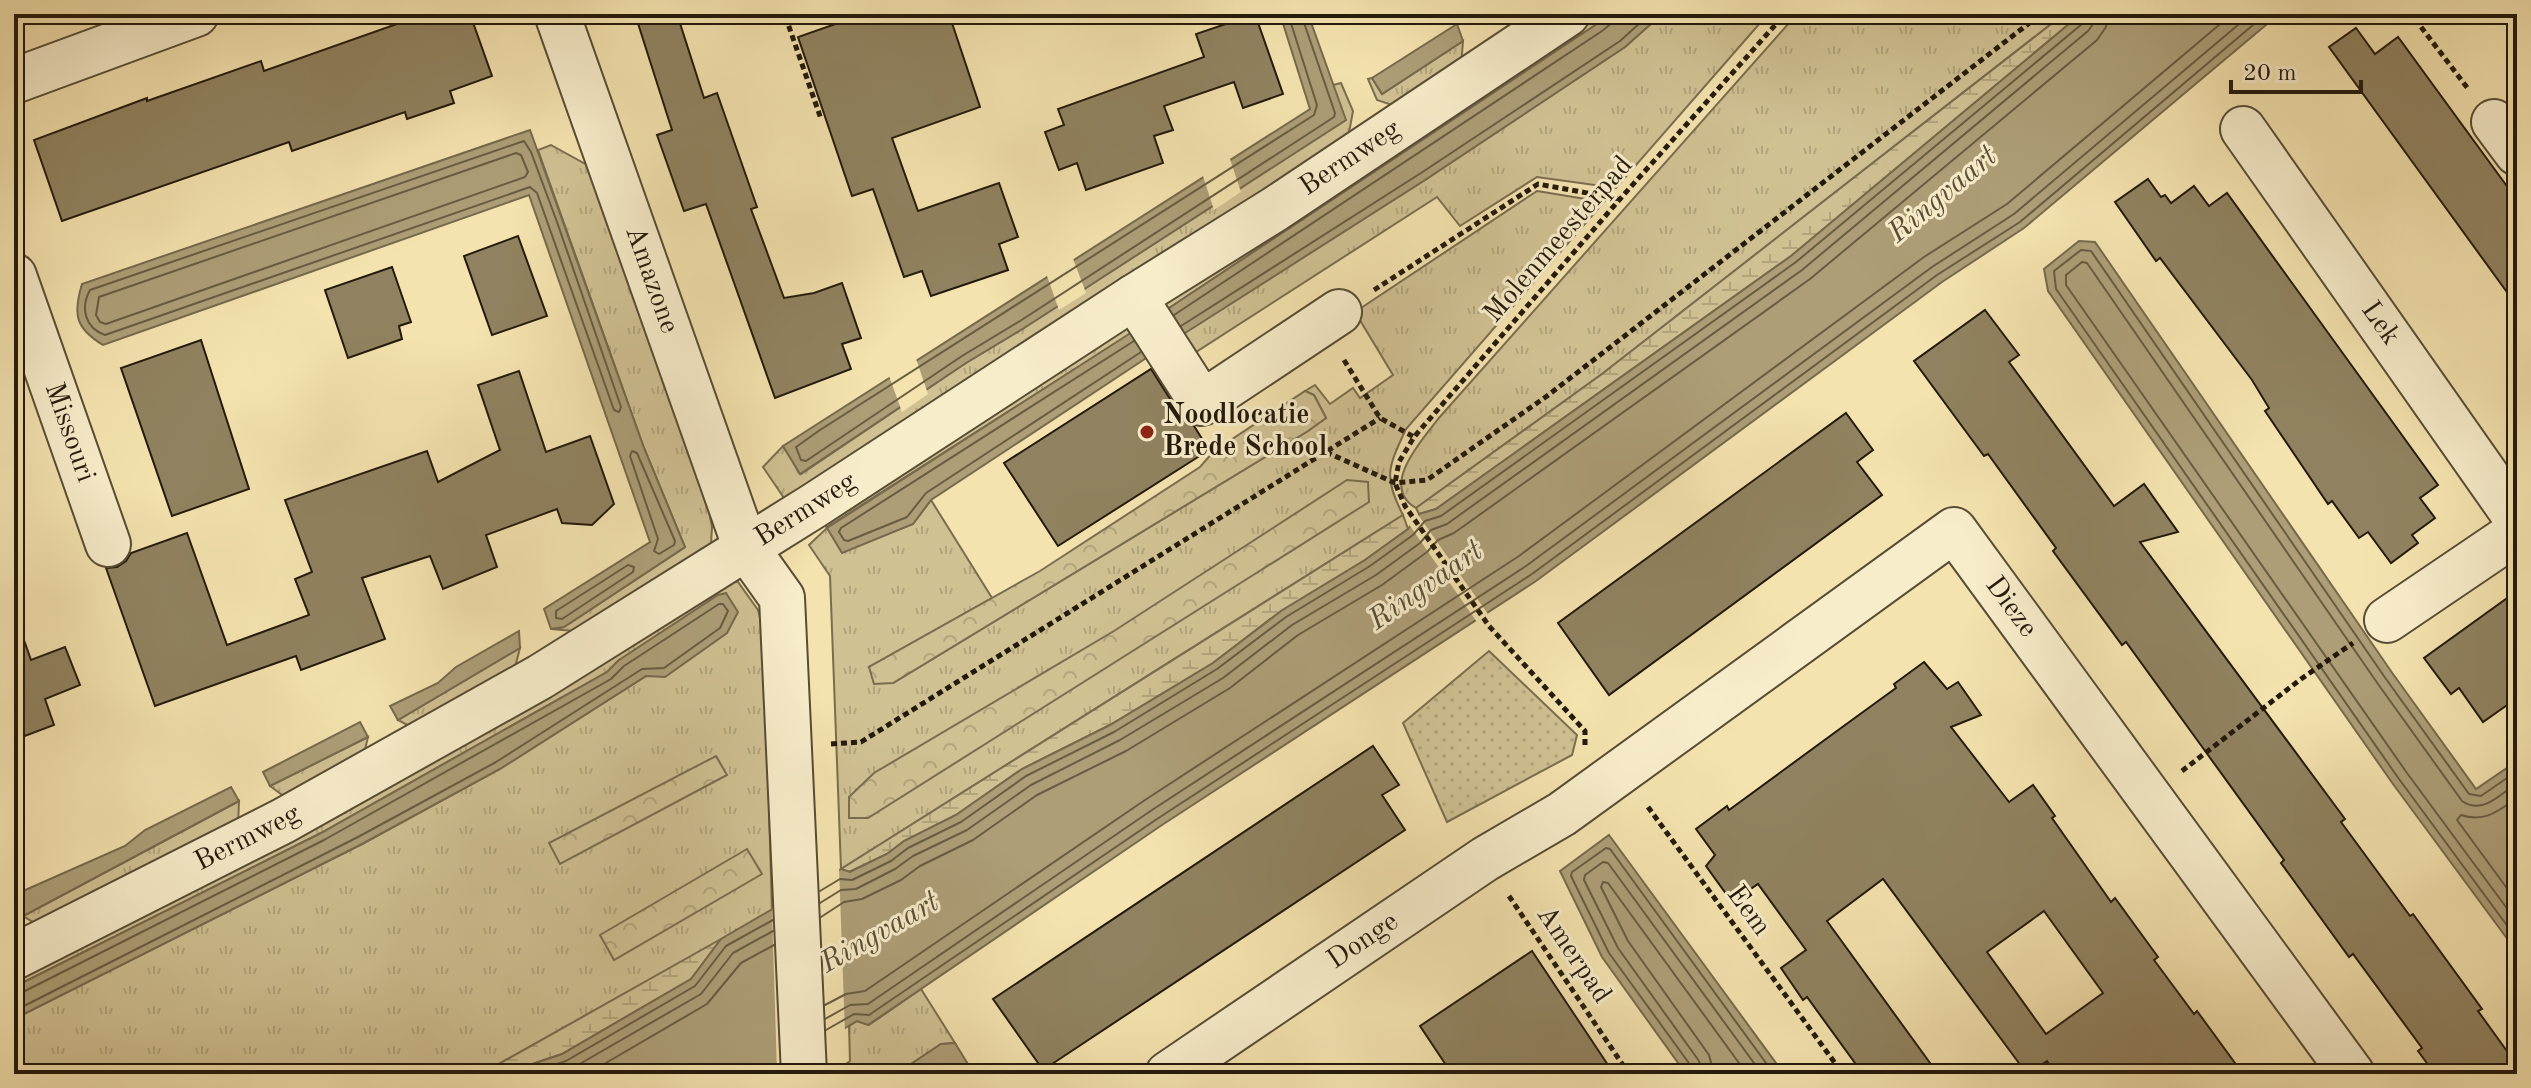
<svg xmlns="http://www.w3.org/2000/svg" width="2531" height="1088" font-family="'Old Standard TT',serif">
	<style>
		.grass { fill: url(#grass-tufts); stroke: #7a6d4f; stroke-width: 2 }
		.forest { fill: url(#forest-crowns); stroke: #7a6d4f; stroke-width: 2 }
		.wetland { fill: url(#wetland-marsh); stroke: #7a6d4f; stroke-width: 2 }
		.park { fill: url(#park-dots); stroke: #7a6d4f; stroke-width: 2 }
		.water { fill: #ad9e77; stroke: #76694c; stroke-width: 2 }
		.pier { fill: #f4e3af }
		.lines { fill: none; stroke-linecap: round; stroke-linejoin: round }
		.shore { stroke: #685c41; stroke-width: 2 }
		.building { fill: #908260; stroke: #23190b; stroke-width: 2; fill-rule: evenodd }
		.minor-casing { stroke: #574c34; stroke-width: 48 }
		.path { stroke: #23190b; stroke-width: 5; stroke-dasharray: 6 4; stroke-linecap: butt }
		.minor { stroke: #f8edcb; stroke-width: 44 }
		.poi-dot { fill: #8f2418; stroke: #f8edcb; stroke-width: 3 }
		.labels { text-anchor: middle; dominant-baseline: central; stroke-width: 6; stroke-linejoin: round; paint-order: stroke }
		.street-label { font-size: 28px; fill: #23190b; stroke: #f8edcb }
		.poi-label { font-size: 28px; font-weight: bold; fill: #23190b; stroke: #f8edcb; text-anchor: start }
		.water-label { font-size: 30px; font-style: italic; fill: #5a4e36; stroke: #f8edcb }
	</style>
	<defs>
		<pattern id="grass-tufts" width="24" height="20" patternUnits="userSpaceOnUse" patternTransform="scale(2)"><rect width="24" height="20" fill="#d0c193"/><path d="M3 7l-1-3M5 7V3M7 7l1-3M15 17l-1-3M17 17v-4M19 17l1-3" fill="none" stroke="#b2a57d"/></pattern>
		<pattern id="forest-crowns" width="20" height="18" patternUnits="userSpaceOnUse" patternTransform="scale(2)"><rect width="20" height="18" fill="#d0c193"/><path d="M2 6a3 3 0 1 1 6 0M12 15a3 3 0 1 1 6 0" fill="none" stroke="#b2a57d"/></pattern>
		<pattern id="wetland-marsh" width="20" height="14" patternUnits="userSpaceOnUse" patternTransform="scale(2)"><rect width="20" height="14" fill="#d0c193"/><path d="M1 5h8M5 5V1M11 12h8M15 12V8" fill="none" stroke="#b2a57d"/></pattern>
		<pattern id="park-dots" width="8" height="8" patternUnits="userSpaceOnUse" patternTransform="scale(2)"><rect width="8" height="8" fill="#d0c193"/><path d="M2 2h.1M6 6h.1" fill="none" stroke="#b2a57d" stroke-width="1.8" stroke-linecap="round"/></pattern>
	</defs>
	<rect width="100%" height="100%" fill="#f4e3af"/>
	<filter id="stains"><feTurbulence type="fractalNoise" baseFrequency=".0025" numOctaves="4"/><feColorMatrix values="0 0 0 0 .2 0 0 0 0 .09 0 0 0 0 .02 0 0 0 .5 -.17"/></filter>
	<radialGradient id="worn" r=".72"><stop offset=".6" stop-color="#630" stop-opacity="0"/><stop offset="1" stop-color="#630" stop-opacity=".3"/></radialGradient>
	<g class="grass">
		<path d="M 1590,14 L 1612,14 L 1154,318 L 1146,306 L 1479,91 Z"/>
		<path d="M 1662,14 L 1768,14 L 1616,188 L 1537,177 L 1460,226 L 1437,197 L 1182,361 L 1170,342 L 1425,180 L 1625,47 Z"/>
		<path d="M 1797,14 L 2064,14 L 1602,374 L 1416,508 C 1379,487 1421,441 1438,419 Z"/>
		<path d="M 1463,41 L 1461,67 L 1398,107 L 1377,100 L 1368,79 L 1372,78 L 1382,94 Z"/>
		<path d="M 1341,83 L 1353,111 L 1346,149 L 787,502 L 784,498 L 763,467 L 783,446 L 801,474 L 966,363 L 1024,328 L 1345,120 L 1333,85 Z"/>
		<path d="M 551,145 L 587,165 L 708,506 L 712,527 L 711,544 L 574,631 L 551,629 L 564,627 L 685,547 L 644,448 L 538,150 Z"/>
		<path d="M 1537,191 L 1604,202 L 1406,429 C 1388,468 1383,476 1403,515 L 841,869 L 830,576 L 809,545 L 827,528 L 818,516 L 1136,313 L 1144,325 L 827,527 L 842,552 L 913,524 L 931,500 L 992,598 L 869,667 L 893,683 L 1308,431 L 1326,418 L 1314,395 L 1305,391 L 1315,385 L 1330,404 L 1353,388 L 1360,398 L 1393,375 L 1355,312 Z"/>
		<path d="M 722,580 L 738,582 L 758,610 L 764,633 L 772,911 L 481,1074 L 14,1074 L 14,1019 L 362,844 L 500,769 L 646,676 L 619,660 L 607,672 L 321,833 L 14,987 L 14,975 Z"/>
		<path d="M 520,648 L 513,675 L 420,732 L 398,720 Z"/>
		<path d="M 368,737 L 362,762 L 289,800 L 270,786 Z"/>
		<path d="M 239,801 L 238,827 L 43,928 L 23,916 Z"/>
		<path d="M 921,989 L 955,1043 L 941,1044 L 905,1068 L 904,1074 L 848,1074 L 846,1064 L 850,1061 L 849,1026 L 857,1021 L 869,1025 Z"/>
	</g>
	<g class="forest">
		<path d="M 1305,391 L 1314,395 L 1326,418 L 1308,431 L 893,683 L 874,684 L 869,667 L 1040,571 L 1200,467 L 1214,451 Z"/>
		<path d="M 1347,480 L 1368,482 L 1369,502 L 868,818 L 849,818 L 849,797 L 874,773 L 1114,631 Z"/>
		<path d="M 716,756 L 727,775 L 560,864 L 549,843 Z"/>
		<path d="M 747,849 L 762,874 L 614,960 L 600,935 Z"/>
	</g>
	<g class="wetland">
		<path d="M 2064,14 L 2081,14 L 1791,256 L 1436,509 L 1419,514 L 1416,508 L 1602,374 Z"/>
		<path d="M 1403,515 L 1408,529 L 1365,560 L 1281,611 L 1213,663 L 1110,725 L 1022,769 L 956,815 L 904,841 L 887,854 L 849,872 L 841,869 Z"/>
		<path d="M 721,939 L 691,979 L 562,1054 L 503,1074 L 481,1074 Z"/>
	</g>
	<path class="park" d="M 1489,651 L 1577,735 L 1572,755 L 1447,822 L 1403,723 Z"/>
	<g class="water">
		<path d="M 1280,14 L 1308,14 L 1346,120 L 1024,328 L 966,363 L 800,474 L 783,446 L 1310,109 Z"/>
		<path d="M 1612,14 L 1662,14 L 1625,47 L 1425,180 L 1160,349 L 931,500 L 913,524 L 842,553 L 827,528 L 1154,318 Z"/>
		<path d="M 2081,14 L 2279,14 L 2024,228 L 1942,282 L 1536,581 L 1162,825 L 868,1025 L 857,1021 L 767,1074 L 503,1074 L 562,1054 L 691,979 L 721,939 L 841,869 L 850,872 L 887,854 L 904,841 L 956,815 L 1022,769 L 1110,725 L 1213,663 L 1281,611 L 1365,560 L 1408,529 L 1419,514 L 1436,509 L 1791,256 Z"/>
		<path d="M 1457,24 L 1463,41 L 1382,94 L 1372,78 Z"/>
		<path d="M 530,130 L 644,448 L 685,547 L 564,627 L 551,629 L 544,609 L 650,542 L 529,195 L 103,345 C 75,328 73,314 82,284 Z"/>
		<path d="M 2079,241 L 2095,242 L 2393,674 L 2476,789 L 2517,761 L 2517,952 L 2393,784 L 2048,291 L 2044,269 Z"/>
		<path d="M 726,593 L 738,612 L 727,633 L 665,677 L 646,676 L 500,769 L 362,844 L 14,1019 L 14,987 L 321,833 L 607,672 L 619,660 L 718,595 Z"/>
		<path d="M 519,631 L 520,648 L 398,720 L 390,706 L 438,683 L 456,667 Z"/>
		<path d="M 360,722 L 368,737 L 270,786 L 263,772 Z"/>
		<path d="M 231,787 L 239,801 L 14,921 L 14,895 L 125,846 L 145,830 Z"/>
		<path d="M 1609,835 L 1784,1074 L 1686,1074 L 1602,957 L 1560,871 Z"/>
		<path d="M 955,1043 L 974,1074 L 904,1074 L 905,1068 L 941,1044 Z"/>
	</g>
	<g class="pier">
		<path d="M 1229,156 L 1241,192 L 1214,210 L 1202,173 Z"/>
		<path d="M 1072,256 L 1086,293 L 1059,310 L 1046,273 Z"/>
		<path d="M 915,356 L 928,394 L 902,412 L 888,373 Z"/>
		<path d="M 1416,512 L 1490,617 L 1479,625 L 1408,523 Z"/>
		<path d="M 839,867 L 845,1033 L 777,1072 L 772,909 Z"/>
	</g>
	<g class="lines">
		<g class="shore">
			<path d="M 1288,14 L 1317,105 L 1314,115 L 820,430 L 796,447 L 801,460 L 806,461 L 962,356 L 1020,321 L 1334,117 L 1335,113 L 1301,14"/>
			<path d="M 524,141 L 531,152 L 557,222 L 621,407 L 619,412 L 614,410 L 537,193 L 530,187 L 105,335 C 85,328 80,308 90,290 Z"/>
			<path d="M 516,153 L 521,155 L 528,172 L 525,177 L 106,324 L 100,322 L 96,315 L 99,297 Z"/>
			<path d="M 1174,315 L 1602,31 L 1613,22 L 1615,14"/>
			<path d="M 1181,326 L 1421,173 L 1620,41 L 1650,14"/>
			<path d="M 1134,341 L 841,528 L 839,532 L 844,540 L 848,541 L 907,517 L 926,493 L 1141,352"/>
			<path d="M 632,451 L 637,453 L 675,541 L 674,545 L 659,554 L 654,551 L 658,539 L 630,456 Z"/>
			<path d="M 628,565 L 634,567 L 633,572 L 562,619 L 556,618 L 556,611 Z"/>
			<path d="M 2517,771 L 2481,796 L 2469,794 L 2386,679 L 2091,251 L 2081,250 L 2054,271 L 2056,289 L 2399,779 L 2517,939"/>
			<path d="M 2517,783 C 2500,795 2482,815 2462,801 L 2378,684 L 2087,263 L 2082,262 L 2066,275 L 2066,285 L 2407,773 L 2517,922"/>
			<path d="M 2517,798 C 2498,811 2485,823 2461,815 L 2457,820 L 2517,902"/>
			<path d="M 820,891 L 840,879 L 852,880 L 891,861 L 908,848 L 961,822 L 1026,776 L 1114,732 L 1217,669 L 1286,617 L 1370,566 L 1413,535 L 1425,521 L 1441,516 L 1796,262 L 2082,24 L 2085,14"/>
			<path d="M 820,903 L 841,890 L 856,889 L 895,869 L 913,856 L 967,830 L 1031,785 L 1120,740 L 1223,678 L 1292,625 L 1376,575 L 1420,543 L 1431,530 L 1447,524 L 1802,270 L 2088,31 L 2093,24 L 2095,14"/>
			<path d="M 821,917 L 844,902 L 862,899 L 901,880 L 920,866 L 973,840 L 1037,795 L 1126,751 L 1230,688 L 1298,635 L 1382,585 L 1427,552 L 1438,540 L 1454,533 L 1810,279 L 2097,40 L 2106,27 L 2107,14"/>
			<path d="M 14,993 L 21,993 L 324,840 L 611,679 L 624,666 L 719,604 L 723,604 L 728,611 L 720,628 L 664,668 L 642,669 L 496,762 L 358,837 L 14,1011"/>
			<path d="M 825,1005 L 846,994 L 865,991 L 1145,800 L 1519,556 L 1924,257 L 2007,204 L 2232,14"/>
			<path d="M 825,1019 L 850,1005 L 868,1004 L 1152,810 L 1526,566 L 1932,267 L 2014,214 L 2251,14"/>
			<path d="M 826,1030 L 854,1014 L 869,1015 L 1157,819 L 1532,574 L 1937,275 L 2020,222 L 2266,14"/>
			<path d="M 527,1074 L 566,1061 L 695,986 L 726,946 L 773,920"/>
			<path d="M 558,1074 L 571,1069 L 701,994 L 733,953 L 773,931"/>
			<path d="M 587,1074 L 707,1004 L 741,963 L 774,945"/>
			<path d="M 1692,1074 L 1691,1066 L 1609,953 L 1571,876 L 1572,872 L 1606,848 L 1610,849 L 1774,1074"/>
			<path d="M 1702,1074 L 1699,1061 L 1618,948 L 1584,880 L 1585,875 L 1603,862 L 1608,863 L 1762,1074"/>
			<path d="M 1714,1074 L 1709,1055 L 1628,941 L 1601,887 L 1603,882 L 1608,883 L 1747,1074"/>
		</g>
	</g>
	<g class="building">
		<path d="M 425,14 L 470,14 L 492,76 L 450,91 L 454,103 L 407,119 L 405,112 L 292,151 L 289,142 L 62,221 L 34,140 L 147,98 L 147,101 L 261,61 L 264,71 Z"/>
		<path d="M 635,14 L 677,14 L 704,98 L 717,93 L 757,207 L 751,209 L 784,298 L 814,293 L 842,283 L 861,338 L 842,344 L 851,369 L 775,398 L 706,204 L 684,211 L 657,135 L 672,130 Z"/>
		<path d="M 864,14 L 949,14 L 980,107 L 892,138 L 918,211 L 999,183 L 1018,237 L 999,244 L 1008,270 L 931,296 L 922,271 L 904,277 L 873,189 L 852,196 L 798,37 Z"/>
		<path d="M 1255,14 L 1283,94 L 1243,108 L 1234,82 L 1164,106 L 1173,130 L 1154,136 L 1163,163 L 1086,190 L 1077,163 L 1059,170 L 1045,132 L 1064,125 L 1058,109 L 1204,57 L 1196,34 Z"/>
		<path d="M 2356,28 L 2375,54 L 2398,37 L 2517,200 L 2517,306 L 2329,47 Z"/>
		<path d="M 2148,179 L 2161,197 L 2165,195 L 2171,203 L 2194,186 L 2209,206 L 2227,193 L 2438,485 L 2420,498 L 2435,518 L 2412,535 L 2418,543 L 2391,563 L 2368,532 L 2359,538 L 2332,501 L 2328,504 L 2265,411 L 2269,408 L 2252,380 L 2160,258 L 2156,261 L 2115,202 Z"/>
		<path d="M 518,236 L 547,316 L 492,335 L 464,256 Z"/>
		<path d="M 392,267 L 411,322 L 399,326 L 402,339 L 348,358 L 325,290 Z"/>
		<path d="M 1985,310 L 2019,355 L 2009,362 L 2114,506 L 2144,484 L 2178,532 L 2140,542 L 2345,819 L 2341,822 L 2374,867 L 2410,916 L 2413,914 L 2482,1009 L 2478,1011 L 2517,1065 L 2517,1074 L 2435,1074 L 2418,1051 L 2422,1048 L 2353,954 L 2349,957 L 2281,863 L 2284,860 L 2208,755 L 2126,642 L 2122,645 L 2053,551 L 2056,548 L 1988,454 L 1984,456 L 1914,361 Z"/>
		<path d="M 201,340 L 249,489 L 172,516 L 121,368 Z"/>
		<path d="M 1151,369 L 1181,416 L 1194,426 L 1209,450 L 1058,546 L 1004,463 Z"/>
		<path d="M 519,371 L 546,452 L 590,436 L 614,504 L 592,525 L 562,523 L 557,509 L 486,535 L 497,567 L 443,589 L 430,556 L 362,578 L 385,639 L 301,670 L 296,656 L 155,706 L 106,568 L 117,567 L 126,561 L 131,553 L 187,533 L 227,645 L 309,615 L 295,579 L 312,572 L 285,500 L 427,451 L 438,482 L 500,450 L 478,385 Z"/>
		<path d="M 1846,413 L 1873,450 L 1857,462 L 1882,495 L 1609,695 L 1558,623 Z"/>
		<path d="M 2517,591 L 2517,698 L 2483,722 L 2459,688 L 2451,694 L 2424,658 Z"/>
		<path d="M 19,626 L 31,660 L 65,647 L 80,685 L 45,699 L 54,725 L 14,740 L 14,627 Z"/>
		<path d="M 1924,662 L 1947,689 L 1958,682 L 1981,715 L 1951,727 L 2009,802 L 2033,785 L 2055,816 L 2052,818 L 2111,902 L 2115,898 L 2158,957 L 2154,960 L 2194,1014 L 2197,1011 L 2243,1074 L 2057,1074 L 2047,1061 L 2027,1074 L 1883,879 L 1827,921 L 1938,1074 L 1863,1074 L 1807,997 L 1803,1000 L 1781,968 L 1806,950 L 1758,884 L 1732,902 L 1706,866 L 1715,855 L 1696,829 L 1727,806 L 1729,810 L 1841,728 L 1896,688 L 1894,684 ZM 2044,911 L 2103,993 L 2046,1034 L 1987,952 Z"/>
		<path d="M 1373,746 L 1399,785 L 1382,795 L 1405,830 L 1043,1070 L 993,999 Z"/>
		<path d="M 1532,951 L 1614,1074 L 1452,1074 L 1420,1026 Z"/>
	</g>
	<g class="lines">
		<g class="minor-casing">
			<g id="minor">
				<path id="s1" d="M 557,14 L 745,546 L 782,598 L 804,1074"/>
				<path d="M 14,81 L 196,14"/>
				<path d="M 2494,122 L 2517,153"/>
				<path id="s2" d="M 2243,129 L 2517,519"/>
				<path id="s3" d="M 14,276 L 108,544"/>
				<path d="M 1134,297 L 1202,403 L 1339,312"/>
				<path d="M 2387,620 L 2517,532"/>
				<path id="s4" d="M 14,957 L 283,821 L 540,677 L 815,505 L 1134,297 L 1275,209 L 1567,14"/>
				<path id="s5" d="M 1168,1074 L 1485,859 L 1562,814 L 1954,530 L 2352,1074"/>
			</g>
		</g>
		<g class="path">
			<path d="M 797,14 L 786,18 L 821,119"/>
			<path d="M 2415,19 L 2469,90"/>
			<path d="M 1374,290 L 1538,184 L 1620,199"/>
			<path d="M 1344,360 L 1380,418 L 1414,437"/>
			<path d="M 1326,452 L 1395,483 L 1427,480 L 1547,396 L 2041,14"/>
			<path d="M 831,744 L 861,742 L 1380,418"/>
			<path d="M 1585,745 L 1585,731 L 1489,626 L 1405,506 L 1395,483 L 1399,462 L 1414,437 L 1620,199 L 1785,14"/>
			<path d="M 2182,771 L 2301,679 L 2353,643"/>
			<path d="M 1648,807 L 1843,1074"/>
			<path d="M 1509,896 L 1629,1074"/>
		</g>
		<use href="#minor" class="minor"/>
	</g>
	<circle class="poi-dot" cx="1147" cy="432" r="8"/>
	<g class="labels">
		<g class="street-label">
			<text stroke="none"><textPath href="#s4" startOffset="1558">Bermweg</textPath></text>
			<text transform="translate(1559 240) rotate(-49)">Molenmeesterpad</text>
			<text stroke="none"><textPath href="#s1" startOffset="282">Amazone</textPath></text>
			<text stroke="none"><textPath href="#s2" startOffset="238">Lek</textPath></text>
			<text stroke="none"><textPath href="#s3" startOffset="166">Missouri</textPath></text>
			<text stroke="none"><textPath href="#s4" startOffset="910">Bermweg</textPath></text>
			<text stroke="none"><textPath href="#s5" startOffset="1052">Dieze</textPath></text>
			<text stroke="none"><textPath href="#s4" startOffset="262">Bermweg</textPath></text>
			<text transform="translate(1748 911) rotate(54)">Eem</text>
			<text stroke="none"><textPath href="#s5" startOffset="236">Donge</textPath></text>
			<text transform="translate(1573 955) rotate(56)">Amerpad</text>
		</g>
		<g class="poi-label">
			<text x="1163" y="416">Noodlocatie<tspan x="1163" dy="32">Brede School</tspan></text>
		</g>
		<g class="water-label">
			<text transform="translate(1943 195) rotate(-40)">Ringvaart</text>
			<text transform="translate(1426 586) rotate(-35)">Ringvaart</text>
			<text transform="translate(880 933) rotate(-30)">Ringvaart</text>
		</g>
	</g>
	<rect width="2531" height="1088" fill="none" stroke="#f4e3af" stroke-width="48"/>
	<rect x="16" y="16" width="2499" height="1056" fill="none" stroke="#23190b" stroke-width="4"/>
	<rect x="24" y="24" width="2483" height="1040" fill="none" stroke="#23190b" stroke-width="2"/>
	<path d="M2231 80v12h130v-12" fill="none" stroke="#23190b" stroke-width="4"/>
	<text x="2243" y="80" font-size="24" fill="#23190b" stroke="#f8edcb" stroke-width="6" paint-order="stroke">20 m</text>
	<rect width="100%" height="100%" filter="url(#stains)"/>
	<rect width="100%" height="100%" fill="url(#worn)"/>
</svg>
